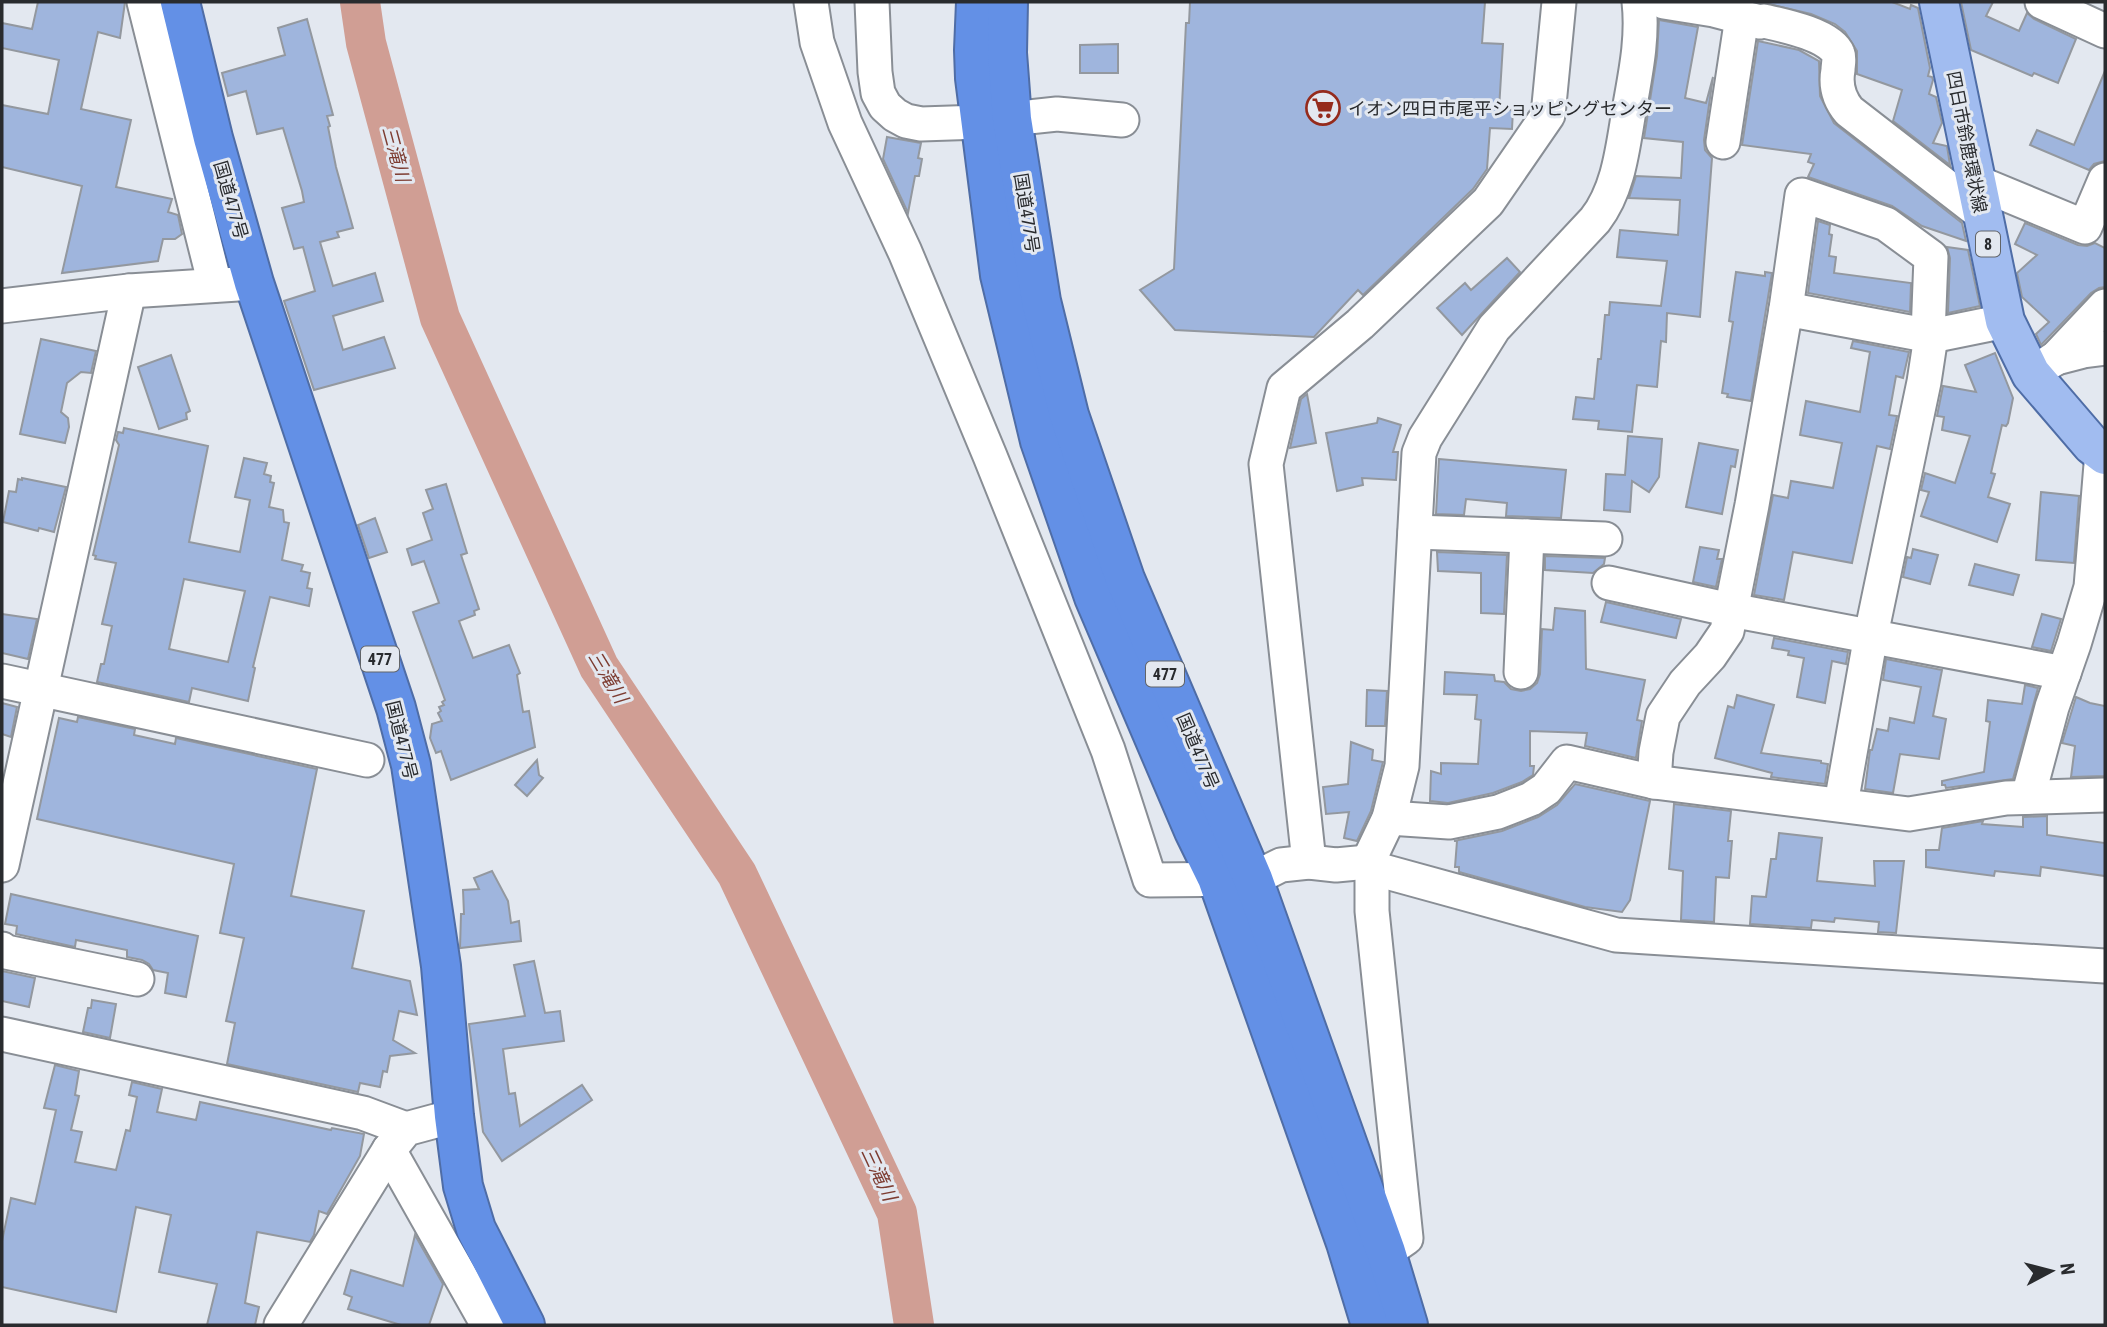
<svg xmlns="http://www.w3.org/2000/svg" width="2107" height="1327" font-family="'Roboto Condensed','Noto Sans JP',sans-serif">
	<style>
		.lines { fill: none; stroke-linecap: round; stroke-linejoin: round }
		.river { stroke: #d09e94; stroke-width: 40 }
		.building { fill: #9fb5dd; stroke: #93989f; stroke-width: 2; fill-rule: evenodd }
		.minor-casing { stroke: #898e95; stroke-width: 37 }
		.major-casing { stroke: #4f6da6; stroke-width: 42 }
		.highway-casing { stroke: #4f6da6; stroke-width: 42 }
		.minor { stroke: #fff; stroke-width: 33 }
		.major { stroke: #a1bcf0; stroke-width: 38 }
		.highway { stroke: #6390e6; stroke-width: 38 }
		.labels { text-anchor: middle; dominant-baseline: central; stroke-width: 6; stroke-linejoin: round; paint-order: stroke }
		.shield { fill: #e3e8f0; stroke: #616468; stroke-width: 2 }
		.shield-label { font-size: 16px; font-weight: bold; fill: #292b2e }
		.poi-label { font-size: 18px; fill: #292b2e; stroke: #e3e8f0; text-anchor: start }
		.street-label { font-size: 18px; fill: #292b2e; stroke: #e3e8f0 }
		.water-label { font-size: 19px; font-style: italic; fill: #7d3c31; stroke: #e3e8f0 }
	</style>
	<rect width="100%" height="100%" fill="#e3e8f0"/>
	<g class="lines">
		<path class="river" d="M 360,2 L 366,43 L 440,318 L 599,667 L 737,874 L 897,1213 L 914,1325"/>
	</g>
	<g class="building">
		<path d="M 38,2 L 125,2 L 120,38 L 98,32 L 81,109 L 131,120 L 116,187 L 172,199 L 168,212 L 178,215 L 182,234 L 175,239 L 163,239 L 158,261 L 62,273 L 82,186 L 2,167 L 2,105 L 48,114 L 59,60 L 2,48 L 2,23 L 32,29 Z"/>
		<path d="M 1190,2 L 1485,2 L 1482,43 L 1503,44 L 1499,109 L 1513,110 L 1512,129 L 1490,128 L 1487,169 L 1473,189 L 1363,295 L 1358,290 L 1314,337 L 1175,330 L 1140,290 L 1174,269 L 1186,23 L 1189,23 Z"/>
		<path d="M 1759,2 L 1892,2 L 1910,9 L 1911,5 L 1918,8 L 1930,68 L 1928,76 L 1932,77 L 1933,80 L 1929,94 L 1936,97 L 1942,123 L 1933,143 L 1947,146 L 1950,165 L 1893,121 L 1902,90 L 1857,74 L 1857,51 L 1845,32 L 1835,24 L 1811,14 Z"/>
		<path d="M 1961,2 L 1993,2 L 1986,16 L 2019,31 L 2027,13 L 2034,19 L 2076,39 L 2058,83 L 2034,73 L 2032,76 L 1971,50 Z"/>
		<path d="M 307,19 L 333,115 L 327,116 L 330,126 L 328,127 L 336,167 L 353,228 L 337,232 L 339,237 L 320,242 L 333,286 L 375,273 L 383,301 L 333,316 L 343,350 L 384,337 L 395,368 L 314,390 L 284,301 L 315,291 L 303,247 L 294,249 L 282,208 L 304,202 L 302,191 L 283,128 L 257,134 L 246,91 L 228,96 L 222,73 L 285,55 L 278,28 Z"/>
		<path d="M 1659,20 L 1698,27 L 1685,98 L 1706,103 L 1713,77 L 1704,140 L 1705,150 L 1712,158 L 1700,317 L 1667,313 L 1666,342 L 1661,341 L 1657,387 L 1637,385 L 1632,432 L 1598,429 L 1599,421 L 1573,419 L 1576,397 L 1594,399 L 1598,359 L 1601,359 L 1605,315 L 1609,315 L 1610,302 L 1661,306 L 1667,261 L 1617,257 L 1620,230 L 1678,235 L 1680,200 L 1629,198 L 1636,176 L 1681,178 L 1683,142 L 1644,138 L 1657,56 Z"/>
		<path d="M 1758,41 L 1799,50 L 1819,61 L 1820,96 L 1834,123 L 1962,223 L 1966,241 L 1922,226 L 1892,206 L 1808,177 L 1814,164 L 1808,162 L 1811,154 L 1742,145 Z"/>
		<path d="M 1118,44 L 1118,73 L 1080,73 L 1080,45 Z"/>
		<path d="M 2105,71 L 2105,161 L 2094,164 L 2089,170 L 2030,145 L 2037,130 L 2074,145 Z"/>
		<path d="M 887,137 L 921,143 L 918,158 L 922,159 L 919,176 L 915,176 L 908,213 L 883,159 Z"/>
		<path d="M 1818,221 L 1830,225 L 1829,234 L 1832,235 L 1829,256 L 1836,257 L 1834,273 L 1911,283 L 1910,312 L 1808,293 Z"/>
		<path d="M 2025,223 L 2078,245 L 2087,246 L 2095,243 L 2105,248 L 2105,287 L 2099,288 L 2091,293 L 2041,345 L 2036,334 L 2049,322 L 2022,297 L 2017,273 L 2037,255 L 2015,244 Z"/>
		<path d="M 1947,247 L 1968,250 L 1980,306 L 1948,313 L 1950,258 Z"/>
		<path d="M 1507,258 L 1520,272 L 1462,335 L 1437,308 L 1465,283 L 1471,290 Z"/>
		<path d="M 1736,272 L 1765,276 L 1765,272 L 1772,273 L 1751,401 L 1727,397 L 1728,394 L 1722,393 L 1733,322 L 1729,321 Z"/>
		<path d="M 41,339 L 96,351 L 91,373 L 81,372 L 67,383 L 61,412 L 68,418 L 69,427 L 65,443 L 20,434 Z"/>
		<path d="M 1853,341 L 1909,352 L 1903,378 L 1896,376 L 1889,415 L 1897,416 L 1890,449 L 1877,446 L 1852,563 L 1793,552 L 1784,600 L 1754,595 L 1773,495 L 1788,498 L 1791,481 L 1833,488 L 1842,443 L 1800,435 L 1806,401 L 1860,412 L 1870,352 L 1851,348 Z"/>
		<path d="M 1995,353 L 2013,398 L 2008,423 L 2006,426 L 2002,425 L 1991,473 L 1995,474 L 1988,497 L 2010,504 L 1997,542 L 1921,516 L 1929,492 L 1921,490 L 1925,473 L 1955,483 L 1970,436 L 1942,430 L 1944,417 L 1937,416 L 1943,386 L 1976,392 L 1965,365 Z"/>
		<path d="M 171,355 L 190,411 L 186,413 L 187,419 L 159,429 L 138,367 Z"/>
		<path d="M 1307,394 L 1316,443 L 1290,448 L 1301,399 Z"/>
		<path d="M 1378,418 L 1401,425 L 1393,452 L 1398,452 L 1396,480 L 1362,478 L 1363,485 L 1337,491 L 1326,433 L 1377,423 Z"/>
		<path d="M 124,428 L 208,446 L 189,542 L 240,552 L 250,500 L 235,497 L 244,458 L 267,463 L 264,474 L 271,476 L 270,482 L 274,483 L 269,507 L 283,510 L 284,522 L 289,523 L 282,560 L 303,565 L 301,571 L 310,573 L 307,588 L 312,589 L 309,606 L 270,597 L 253,667 L 255,668 L 248,701 L 192,688 L 189,702 L 97,682 L 101,664 L 104,664 L 112,626 L 102,624 L 116,563 L 95,559 L 96,556 L 93,555 L 119,445 L 116,440 L 118,432 L 123,433 ZM 184,579 L 245,591 L 228,662 L 169,649 Z"/>
		<path d="M 1628,436 L 1662,439 L 1659,477 L 1649,492 L 1632,481 L 1630,512 L 1604,510 L 1606,474 L 1625,475 Z"/>
		<path d="M 1699,443 L 1738,450 L 1735,467 L 1731,466 L 1722,514 L 1686,507 Z"/>
		<path d="M 1439,459 L 1566,470 L 1561,518 L 1506,516 L 1507,503 L 1466,499 L 1464,515 L 1436,514 Z"/>
		<path d="M 22,478 L 66,487 L 54,532 L 39,528 L 38,531 L 3,522 L 9,491 L 16,492 L 18,479 L 22,480 Z"/>
		<path d="M 446,484 L 467,553 L 461,555 L 479,609 L 474,611 L 475,615 L 459,621 L 473,658 L 509,645 L 520,673 L 517,675 L 523,712 L 529,711 L 535,747 L 451,780 L 441,751 L 436,753 L 430,738 L 432,724 L 442,721 L 438,713 L 441,711 L 439,707 L 444,705 L 442,702 L 445,700 L 413,612 L 439,603 L 424,561 L 412,565 L 407,549 L 432,540 L 423,513 L 433,509 L 426,490 Z"/>
		<path d="M 2041,492 L 2079,496 L 2074,563 L 2036,560 Z"/>
		<path d="M 375,518 L 387,552 L 369,558 L 358,525 Z"/>
		<path d="M 1700,547 L 1719,550 L 1717,559 L 1722,559 L 1716,587 L 1693,582 Z"/>
		<path d="M 1913,549 L 1938,555 L 1930,584 L 1903,577 L 1907,557 L 1911,558 Z"/>
		<path d="M 1437,552 L 1507,555 L 1504,614 L 1481,613 L 1481,573 L 1438,571 Z"/>
		<path d="M 1545,556 L 1605,558 L 1604,564 L 1593,573 L 1545,570 Z"/>
		<path d="M 1975,564 L 2019,575 L 2013,595 L 1969,585 Z"/>
		<path d="M 1606,602 L 1681,619 L 1676,638 L 1601,622 Z"/>
		<path d="M 1555,608 L 1585,611 L 1586,669 L 1645,680 L 1637,720 L 1642,721 L 1636,758 L 1585,746 L 1587,733 L 1530,731 L 1530,766 L 1534,766 L 1533,775 L 1522,782 L 1493,793 L 1448,803 L 1430,801 L 1431,771 L 1441,774 L 1441,763 L 1478,764 L 1481,720 L 1475,719 L 1477,695 L 1444,694 L 1445,672 L 1494,675 L 1495,681 L 1504,682 L 1511,689 L 1521,691 L 1530,689 L 1537,683 L 1540,674 L 1542,629 L 1553,630 Z"/>
		<path d="M 2,614 L 37,619 L 28,659 L 2,653 Z"/>
		<path d="M 2042,614 L 2061,619 L 2051,651 L 2032,647 Z"/>
		<path d="M 1774,638 L 1848,652 L 1846,664 L 1832,661 L 1825,703 L 1797,697 L 1804,658 L 1788,655 L 1789,651 L 1772,648 Z"/>
		<path d="M 1886,659 L 1942,670 L 1933,716 L 1946,719 L 1939,759 L 1900,754 L 1893,793 L 1865,789 L 1870,750 L 1872,750 L 1877,729 L 1888,731 L 1890,718 L 1914,723 L 1921,687 L 1883,680 Z"/>
		<path d="M 2025,685 L 2038,688 L 2013,779 L 1946,788 L 1945,785 L 1942,785 L 1942,781 L 1984,772 L 1990,722 L 1986,721 L 1988,700 L 2022,704 Z"/>
		<path d="M 1367,690 L 1387,691 L 1385,726 L 1366,726 Z"/>
		<path d="M 1737,695 L 1774,705 L 1761,753 L 1821,761 L 1821,763 L 1828,764 L 1825,784 L 1771,777 L 1772,773 L 1715,758 L 1728,706 L 1734,708 Z"/>
		<path d="M 2076,697 L 2090,703 L 2105,706 L 2105,776 L 2071,777 L 2075,746 L 2062,743 Z"/>
		<path d="M 2,703 L 17,707 L 11,737 L 2,734 Z"/>
		<path d="M 78,717 L 135,729 L 134,735 L 175,744 L 176,738 L 317,769 L 291,896 L 364,911 L 352,968 L 410,981 L 417,1015 L 399,1011 L 393,1040 L 415,1053 L 390,1056 L 387,1072 L 383,1071 L 380,1087 L 360,1083 L 358,1092 L 227,1064 L 235,1023 L 226,1021 L 244,938 L 220,933 L 234,864 L 37,819 L 59,718 L 77,722 Z"/>
		<path d="M 1351,742 L 1373,750 L 1372,760 L 1383,762 L 1371,811 L 1357,841 L 1344,838 L 1349,812 L 1326,814 L 1323,787 L 1348,784 Z"/>
		<path d="M 537,760 L 539,775 L 543,778 L 527,796 L 515,785 Z"/>
		<path d="M 1575,784 L 1650,801 L 1630,900 L 1622,912 L 1585,907 L 1459,872 L 1459,867 L 1455,867 L 1457,841 L 1454,841 L 1502,831 L 1538,817 L 1557,805 Z"/>
		<path d="M 1674,804 L 1731,811 L 1728,841 L 1732,841 L 1729,878 L 1716,877 L 1714,922 L 1681,920 L 1683,871 L 1669,869 Z"/>
		<path d="M 2047,816 L 2047,835 L 2105,843 L 2105,876 L 2041,867 L 2040,876 L 1995,871 L 1994,876 L 1926,867 L 1926,850 L 1939,850 L 1942,828 L 1983,821 L 1982,824 L 2023,827 L 2023,817 Z"/>
		<path d="M 1779,833 L 1822,838 L 1817,881 L 1875,886 L 1874,861 L 1904,861 L 1896,933 L 1878,932 L 1879,922 L 1835,918 L 1834,922 L 1812,920 L 1811,928 L 1750,924 L 1752,896 L 1766,897 L 1771,859 L 1776,859 Z"/>
		<path d="M 492,871 L 508,901 L 511,923 L 519,921 L 521,941 L 460,948 L 461,914 L 464,914 L 463,890 L 479,889 L 474,878 Z"/>
		<path d="M 11,894 L 198,936 L 186,997 L 165,993 L 168,973 L 153,970 L 149,964 L 142,960 L 127,957 L 127,950 L 76,940 L 75,947 L 16,934 L 17,926 L 5,924 Z"/>
		<path d="M 534,961 L 545,1013 L 560,1011 L 564,1041 L 503,1049 L 509,1094 L 515,1093 L 520,1126 L 582,1085 L 592,1100 L 502,1161 L 483,1132 L 469,1024 L 525,1016 L 514,965 Z"/>
		<path d="M 2,971 L 35,978 L 29,1007 L 2,1001 Z"/>
		<path d="M 92,1000 L 116,1004 L 110,1038 L 83,1032 L 88,1008 L 91,1008 Z"/>
		<path d="M 55,1065 L 79,1071 L 75,1095 L 79,1096 L 71,1130 L 82,1132 L 75,1162 L 116,1170 L 126,1130 L 130,1131 L 137,1097 L 129,1095 L 132,1082 L 162,1089 L 157,1112 L 196,1120 L 200,1102 L 331,1130 L 332,1128 L 364,1134 L 360,1156 L 327,1214 L 319,1211 L 314,1235 L 310,1242 L 257,1232 L 245,1303 L 259,1307 L 255,1325 L 207,1325 L 217,1284 L 159,1272 L 171,1215 L 136,1207 L 116,1312 L 2,1287 L 2,1241 L 11,1198 L 35,1204 L 56,1110 L 44,1108 Z"/>
		<path d="M 415,1235 L 443,1284 L 429,1325 L 401,1325 L 348,1309 L 352,1297 L 344,1294 L 351,1270 L 403,1286 Z"/>
	</g>
	<g class="lines">
		<g class="minor-casing">
			<g id="minor">
				<path d="M 144,2 L 215,285"/>
				<path d="M 811,2 L 817,42 L 845,123 L 905,252 L 990,456 L 1108,750 L 1150,880 L 1253,879 L 1281,865 L 1309,862 L 1336,865 L 1368,862"/>
				<path d="M 872,2 L 875,72 L 878,93 L 885,106 L 895,115 L 906,121 L 921,124 L 981,122 L 1057,114 L 1122,120"/>
				<path d="M 1664,2 L 1714,10 L 1760,22 L 1764,21 C 1782,25 1831,35 1838,54 C 1840,59 1838,65 1838,70 C 1835,86 1839,99 1849,111 L 1982,214"/>
				<path d="M 2042,2 L 2105,31"/>
				<path d="M 1723,142 L 1742,17"/>
				<path d="M 1974,181 L 2085,227 L 2105,180"/>
				<path d="M 2,306 L 129,291 L 238,284"/>
				<path d="M 1786,309 L 1802,195 L 1886,224 L 1931,257 L 1928,335"/>
				<path d="M 2056,358 L 2083,351 L 2105,348"/>
				<path d="M 2031,374 L 2056,358 L 2105,306"/>
				<path d="M 1415,532 L 1605,539"/>
				<path d="M 1609,583 L 1731,610 L 2064,673"/>
				<path d="M 1521,672 L 1527,536"/>
				<path d="M 2,681 L 367,760"/>
				<path d="M 1654,782 L 1656,752 L 1663,716 L 1685,683 L 1710,656 L 1727,631 L 1752,505 L 1786,309 L 1931,336 L 2005,321"/>
				<path d="M 2028,797 L 2052,707 L 2074,644 L 2091,587 L 2102,452"/>
				<path d="M 1841,804 L 1871,635 L 1924,382 L 1931,336"/>
				<path d="M 1389,818 L 1449,822 L 1498,812 L 1531,799 L 1546,789 L 1567,762 L 1654,782 L 1909,814 L 2006,798 L 2105,795"/>
				<path d="M 1309,862 L 1266,464 L 1284,388 L 1360,324 L 1488,202 L 1548,115 L 1559,2"/>
				<path d="M 1368,862 L 1389,818 L 1402,766 L 1419,453 L 1425,438 L 1494,328 L 1595,220 C 1620,188 1623,144 1630,105 C 1636,71 1643,37 1639,2"/>
				<path d="M 1368,862 L 1372,868 L 1372,911 L 1406,1238 L 1386,1252"/>
				<path d="M 2,865 L 129,291"/>
				<path d="M 1372,868 L 1616,935 L 2105,966"/>
				<path d="M 2,949 L 6,952 L 137,979"/>
				<path d="M 2,1034 L 363,1113 L 406,1129"/>
				<path d="M 389,1150 L 488,1325"/>
				<path d="M 281,1325 L 389,1150 L 406,1129 L 454,1116"/>
			</g>
		</g>
		<g class="major-casing">
			<path id="major" d="M 1939,2 L 2005,321 L 2031,374 L 2092,445 L 2105,455"/>
		</g>
		<g class="highway-casing">
			<g id="highway">
				<path d="M 180,2 L 213,138 L 254,283 L 396,708 L 411,765 L 441,966 L 454,1116 L 463,1186 L 476,1229 L 525,1325"/>
				<path d="M 976,2 L 974,50 L 975,78 L 1000,275 L 1040,441 L 1094,597 L 1194,831 L 1217,878 L 1346,1243 L 1371,1325"/>
				<path d="M 1008,2 L 1007,53 L 1012,119 L 1041,301 L 1069,415 L 1125,579 L 1253,879 L 1386,1252 L 1408,1325"/>
			</g>
		</g>
		<use href="#minor" class="minor"/>
		<use href="#major" class="major"/>
		<use href="#highway" class="highway"/>
	</g>
	<defs>
		<g id="supermarket-ring" transform="scale(1.75)"><circle r="9.5" fill="#e3e8f0" stroke="#952b1c" stroke-width="1.5"/><path d="M-6-5.5h2.5l.6 2H6L4.5 2H-2.5L-4.4-4H-6ZM-1.5 3.2a1.3 1.3 0 1 0 .1 0ZM3 3.2a1.3 1.3 0 1 0 .1 0Z" fill="#952b1c"/></g>
	</defs>
	<g fill-rule="evenodd">
		<use href="#supermarket-ring" x="1323" y="108"/>
	</g>
	<g class="labels">
		<g class="shield">
			<rect x="1976" y="231.5" width="24" height="25" rx="5"/>
			<rect x="361" y="646.5" width="38" height="25" rx="5"/>
			<rect x="1146" y="661.5" width="38" height="25" rx="5"/>
		</g>
		<g class="shield-label">
			<text x="1988" y="244">8</text>
			<text x="380" y="659">477</text>
			<text x="1165" y="674">477</text>
		</g>
		<g class="poi-label">
			<text x="1348" y="108">イオン四日市尾平ショッピングセンター</text>
		</g>
		<g class="street-label">
			<text transform="translate(1967 142) rotate(79)">四日市鈴鹿環状線</text>
			<text transform="translate(231 200) rotate(74)">国道477号</text>
			<text transform="translate(1027 213) rotate(81)">国道477号</text>
			<text transform="translate(402 740) rotate(76)">国道477号</text>
			<text transform="translate(1198 751) rotate(67)">国道477号</text>
		</g>
		<g class="water-label">
			<text transform="translate(396 154) rotate(75)">三滝川</text>
			<text transform="translate(608 677) rotate(59)">三滝川</text>
			<text transform="translate(879 1174) rotate(65)">三滝川</text>
		</g>
	</g>
	<rect width="2107" height="1327" fill="none" stroke="#292b2e" stroke-width="7"/>
	<g transform="translate(2051 1271) rotate(83)" stroke="#e3e8f0" stroke-width="5" paint-order="stroke">
	<path d="M0-5L12 26L0 18L-12 26Z" fill="#292b2e"/>
	<text y="-10" font-size="19" font-weight="bold" text-anchor="middle" fill="#292b2e">N</text>
	</g>
</svg>
